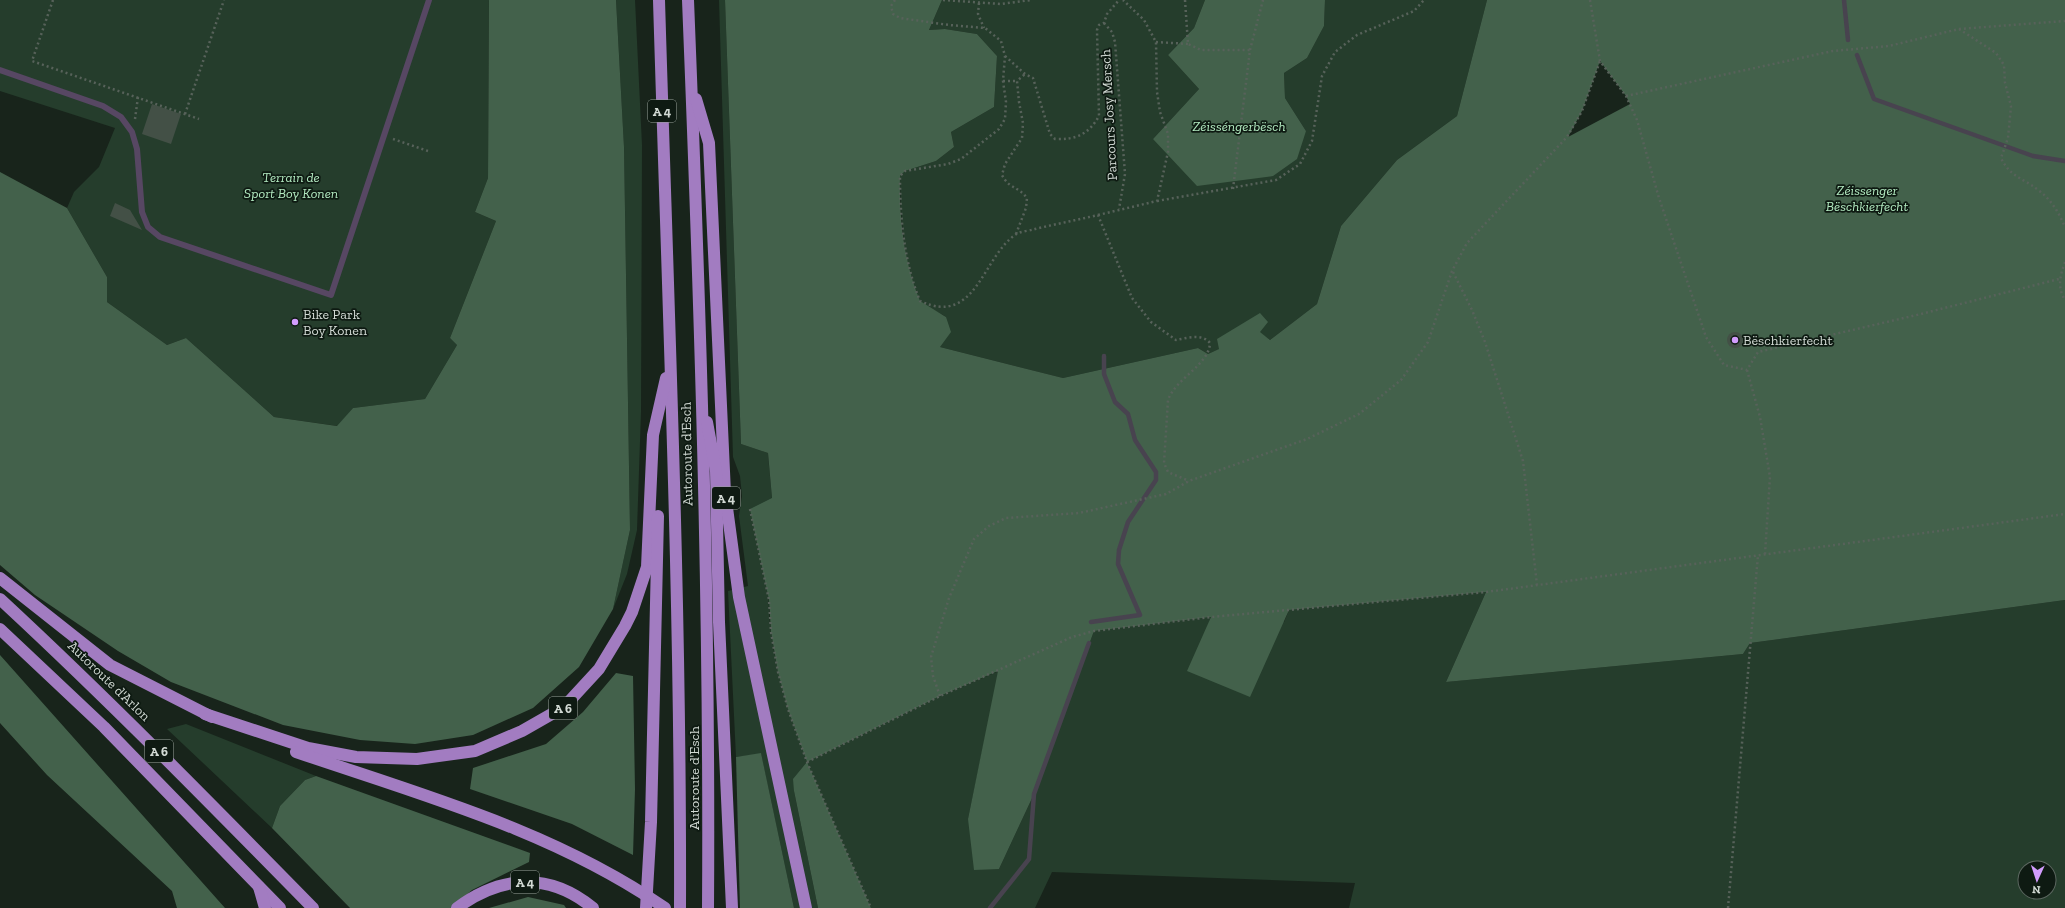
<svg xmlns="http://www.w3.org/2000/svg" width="2065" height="908" font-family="'Zilla Slab',serif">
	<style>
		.green { fill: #253d2c; fill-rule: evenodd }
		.forest { fill: #43614b; fill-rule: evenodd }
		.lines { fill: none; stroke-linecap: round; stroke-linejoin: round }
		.stream { stroke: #48434f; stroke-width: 4.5 }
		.building { fill: #435046 }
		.path { stroke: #57625a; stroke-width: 2.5; stroke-dasharray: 2 3; stroke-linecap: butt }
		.service { stroke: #574763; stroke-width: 6 }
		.motorway { stroke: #a27cc1; stroke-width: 12 }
		.poi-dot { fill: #d29cfd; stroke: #0e1a12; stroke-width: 1.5 }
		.labels { text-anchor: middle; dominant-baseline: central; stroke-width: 3.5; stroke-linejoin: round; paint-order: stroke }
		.shield { fill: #0e1a12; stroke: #97a09a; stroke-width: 1 }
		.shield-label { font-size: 13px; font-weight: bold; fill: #d2dad4 }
		.street-label { font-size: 14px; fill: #d2dad4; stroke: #0e1a12 }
		.park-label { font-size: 14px; font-style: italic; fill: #b2e9c0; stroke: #0e1a12 }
		.poi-label { font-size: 14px; fill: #d2dad4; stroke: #0e1a12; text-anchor: start }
	</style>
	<rect width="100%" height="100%" fill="#18241b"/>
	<g class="green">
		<path d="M 0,0 L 489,0 L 488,178 L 475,212 L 496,221 L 450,338 L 457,345 L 425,399 L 353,408 L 338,426 L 274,417 L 186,338 L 167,345 L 107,302 L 107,277 L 67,208 L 74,192 L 99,167 L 115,128 L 0,91 Z"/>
		<path d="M 616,0 L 635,0 L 642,145 L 641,412 L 637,530 L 627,574 L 613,609 L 630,530 L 624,147 Z"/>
		<path d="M 719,0 L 725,0 L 741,444 L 768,453 C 769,468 771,484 772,499 C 772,543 765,588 771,633 C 777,677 792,720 807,762 L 940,696 L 999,671 L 968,819 L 999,869 L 1034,794 L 1094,631 L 1211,617 L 1207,628 L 1284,622 L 1289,610 L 1486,592 L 1446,682 L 1743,654 L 1750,643 L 2065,600 L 2065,908 L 1349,908 L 1355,883 L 1052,872 L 1035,908 L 871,908 L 807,762 L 794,791 L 818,908 L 794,908 L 761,754 L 736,757 L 728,591 L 748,586 L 739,516 L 742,496 L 740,476 L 733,457 ZM 2025,868 L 2049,868 L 2049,892 L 2025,892 Z"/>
		<path d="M 942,0 L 1205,0 L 1194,28 L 1168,55 L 1199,89 L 1153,139 L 1306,131 L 1285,98 L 1284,73 L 1307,58 L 1324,26 L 1325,0 L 1487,0 L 1457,116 L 1397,160 L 1341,226 L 1317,304 L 1270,340 L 1259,332 L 1208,354 L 1198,348 L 1063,378 L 940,347 L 946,317 C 939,312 925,307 920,301 C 904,279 900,204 900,176 L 905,171 L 936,161 L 954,147 L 951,132 L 994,107 L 997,56 L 977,34 L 945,29 L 929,30 Z"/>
		<path d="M 186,724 L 316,776 L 305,780 L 280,806 L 272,828 L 167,729 Z"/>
	</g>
	<g class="forest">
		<path d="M 489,0 L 616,0 L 624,147 L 630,530 L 613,609 L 579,667 L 533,708 L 473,735 L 415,744 L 360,740 L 283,725 L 171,682 L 118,651 L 35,595 L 0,565 L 0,172 L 67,208 L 107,277 L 107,302 L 167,345 L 186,338 L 274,417 L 337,426 L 353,408 L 425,399 L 457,345 L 450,338 L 496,221 L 475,212 L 488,178 Z"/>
		<path d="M 725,0 L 942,0 L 929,30 L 945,29 L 977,34 L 997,56 L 994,107 L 951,132 L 954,147 L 936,161 L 905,171 L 900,176 C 899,218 904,263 920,301 L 946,317 L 951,332 L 940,347 L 1063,378 L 1198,348 L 1208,354 L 1219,349 L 1217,339 L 1260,313 L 1268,322 L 1260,332 L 1270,340 L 1317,304 L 1341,226 L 1397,160 L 1457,116 L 1487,0 L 2065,0 L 2065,600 L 1750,643 L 1743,654 L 1446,682 L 1486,592 L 1289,610 L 1250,697 L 1187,671 L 1211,617 L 1094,631 L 1034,794 L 999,869 L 974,870 L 968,819 L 998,671 L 940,696 L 807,762 L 871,908 L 818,908 L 794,791 L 793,779 L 807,762 L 788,709 L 778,672 L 771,632 L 769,600 L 750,509 L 772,498 L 768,453 L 741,444 ZM 1600,61 L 1626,96 L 1630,104 L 1568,137 L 1582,111 Z"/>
		<path d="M 1205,0 L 1325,0 L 1324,26 L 1307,58 L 1284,73 L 1285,98 L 1306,131 L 1297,159 L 1273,176 L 1197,186 L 1153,139 L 1199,89 L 1168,55 L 1194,28 Z"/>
		<path d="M 0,655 L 225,908 L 177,908 L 172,891 L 47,775 L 0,723 Z"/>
		<path d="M 616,673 L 633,676 L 635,789 L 633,855 L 572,824 L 470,789 L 473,768 L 546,744 L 583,712 Z"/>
		<path d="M 761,753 L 794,908 L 740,908 L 736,757 Z"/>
		<path d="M 316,776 L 530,853 L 529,862 L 472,890 L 451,908 L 350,908 L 272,828 L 280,806 L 305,780 Z"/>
		<path d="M 528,897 L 564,905 L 566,908 L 489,908 Z"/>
	</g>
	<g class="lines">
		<g class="stream">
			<path d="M 1844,0 L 1848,40"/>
			<path d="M 1857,55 L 1874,99 L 2033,156 L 2065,161"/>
			<path d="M 1091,622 L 1140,615 L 1118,564 L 1119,550 L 1128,522 L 1156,480 L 1156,472 L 1135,440 L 1128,414 L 1115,402 L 1104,374 L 1104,356"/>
			<path d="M 990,908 L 1029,859 L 1034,794 L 1089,643"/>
		</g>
	</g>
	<g class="building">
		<path d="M 152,104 L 181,114 L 171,144 L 142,134 Z"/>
		<path d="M 115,203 L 130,210 L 142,230 L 110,216 Z"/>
		<circle cx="1735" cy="340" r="8"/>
	</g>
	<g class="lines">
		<g class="path">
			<path d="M 53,0 L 32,61 L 199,119"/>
			<path d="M 895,0 L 891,6 L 893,14 L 900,18 L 949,25 L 985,28 L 1001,41 L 1005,56 L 1003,81 L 1006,102 L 1005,119 L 999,129 L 961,159 L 948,164 L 905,171 L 900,176 C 900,218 904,262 920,301 C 976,327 982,258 1015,235 C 1020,231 1029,231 1035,229 C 1056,224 1077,220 1098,215 L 1132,298 L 1151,322 L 1176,340 C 1187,338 1202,333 1210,343 C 1209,365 1176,378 1168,400 L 1164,463 L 1168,472 L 1189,481"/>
			<path d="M 943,0 L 1001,4 L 1031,0"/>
			<path d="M 1185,0 L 1188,44 L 1201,50 L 1250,50"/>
			<path d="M 1590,0 L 1600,61 L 1626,96 L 1637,120 L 1659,198 L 1706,337 L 1724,365 L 1747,370 L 1758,352 L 1921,314 L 2059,279"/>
			<path d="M 979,3 L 978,14 L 984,28"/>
			<path d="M 1104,23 L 1112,32 L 1115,42 L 1125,174 L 1119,209"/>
			<path d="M 1959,29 L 1996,53 L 2004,65 L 2005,83 L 2011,106 L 2008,138 L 2001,158 C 2011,178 2022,177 2038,190 C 2051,199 2059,213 2065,227"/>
			<path d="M 1156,42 L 1188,44"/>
			<path d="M 1005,56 L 1025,74 L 1033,78 L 1050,134 L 1055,139 C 1076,140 1089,134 1099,116 L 1097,30 L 1099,25 L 1104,23 L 1107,14 L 1119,0"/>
			<path d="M 1003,81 L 1017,81"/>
			<path d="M 1626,96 L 1833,51 L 1889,46 L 1959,29 L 2065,21"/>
			<path d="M 185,114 L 224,0"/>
			<path d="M 135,119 L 138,97"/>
			<path d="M 393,139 L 428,151"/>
			<path d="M 1233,189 L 1250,50 L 1263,0"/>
			<path d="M 1157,201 L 1276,180 L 1300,164 L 1312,141 L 1322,76 L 1335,52 L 1357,35 L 1414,11 L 1424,0"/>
			<path d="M 1098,215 L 1157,201 L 1168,152 L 1168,134 L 1160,112 L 1157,92 L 1156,42 L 1144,20 L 1123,0"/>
			<path d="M 1016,234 L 1026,208 L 1027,198 C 1018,186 1009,189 1002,175 L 1005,164 L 1022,138 L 1023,123 L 1019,102 L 1017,81 L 1025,74"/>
			<path d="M 2065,262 C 2060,276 2057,287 2065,300"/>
			<path d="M 1453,272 L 1472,310 L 1485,342 L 1523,461 L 1537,585"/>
			<path d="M 1747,370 L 1760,417 L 1770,477 L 1765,554"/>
			<path d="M 750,509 L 769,600 L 771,632 L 778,672 L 788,709 L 807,762 L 871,908"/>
			<path d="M 940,696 L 933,676 L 931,657 L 949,598 L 974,539 L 989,526 L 1006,518 L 1079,513 L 1166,494 L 1189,481 L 1307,439 L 1359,414 L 1401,380 L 1428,342 L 1452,271 L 1467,243 L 1567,137 L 1582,111 L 1600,61"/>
			<path d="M 807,762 L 940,696 L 1072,637 L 1094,631 L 1211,617 L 1486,592 L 2065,514"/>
			<path d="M 1728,908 L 1758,555"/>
		</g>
		<path class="service" d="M 0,70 L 103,106 L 121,117 L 132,132 L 137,149 L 142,212 L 148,227 L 160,237 L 331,295 L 429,0"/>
		<g class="motorway">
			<path d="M 659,0 C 668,303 681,605 680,908"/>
			<path d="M 688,0 C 700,302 710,605 708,908"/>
			<path d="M 696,99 L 709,143 L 725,493 L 739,597 L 806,908"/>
			<path d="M 707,422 L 716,471 L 719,622 L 732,908"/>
			<path d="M 0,578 L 110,665 L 212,717"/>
			<path d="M 0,599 C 108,699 210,803 313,908"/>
			<path d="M 0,629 L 104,727 L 280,908"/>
			<path d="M 205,714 L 308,748 L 356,757 L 417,759 L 475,751 L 522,731 L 564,707 L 599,669 L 625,626 L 632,612 L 647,567 L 653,435 L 666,378"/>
			<path d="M 296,752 C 422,795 554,831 665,908"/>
			<path d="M 259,887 L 265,908"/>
			<path d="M 457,908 C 501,875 549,872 593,908"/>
			<path d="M 646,908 L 651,822 L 658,516"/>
		</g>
	</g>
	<g class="poi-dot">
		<circle cx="295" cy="322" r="4"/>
		<circle cx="1735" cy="340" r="4"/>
	</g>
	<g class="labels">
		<g class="shield">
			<rect x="648" y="100" width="28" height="22" rx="3"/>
			<rect x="712" y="487" width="28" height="22" rx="3"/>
			<rect x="549" y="697" width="28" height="22" rx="3"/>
			<rect x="145" y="740" width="28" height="22" rx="3"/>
			<rect x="511" y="871" width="28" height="22" rx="3"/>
		</g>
		<g class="shield-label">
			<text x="662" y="111">A 4</text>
			<text x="726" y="498">A 4</text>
			<text x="563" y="708">A 6</text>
			<text x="159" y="751">A 6</text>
			<text x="525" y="882">A 4</text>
		</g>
		<g class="street-label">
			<text transform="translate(1109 115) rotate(-93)">Parcours Josy Mersch</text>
			<text transform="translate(687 454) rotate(-91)">Autoroute d'Esch</text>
			<text transform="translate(109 681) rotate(44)">Autoroute d'Arlon</text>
			<text transform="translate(694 778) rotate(-90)">Autoroute d'Esch</text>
		</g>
		<g class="park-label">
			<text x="1239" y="126">Zéisséngerbësch</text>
			<text x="291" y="177">Terrain de<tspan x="291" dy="16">Sport Boy Konen</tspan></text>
			<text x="1867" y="190">Zéissenger<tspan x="1867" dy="16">Bëschkierfecht</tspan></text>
		</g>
		<g class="poi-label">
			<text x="303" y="314">Bike Park<tspan x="303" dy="16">Boy Konen</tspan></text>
			<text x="1743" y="340">Bëschkierfecht</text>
		</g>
	</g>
	<g transform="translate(2037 880) rotate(183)"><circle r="19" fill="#0e1a12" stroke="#5c6760"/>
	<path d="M0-3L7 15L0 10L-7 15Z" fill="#d29cfd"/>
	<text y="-6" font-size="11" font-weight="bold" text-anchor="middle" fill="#d2dad4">N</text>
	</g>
</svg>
